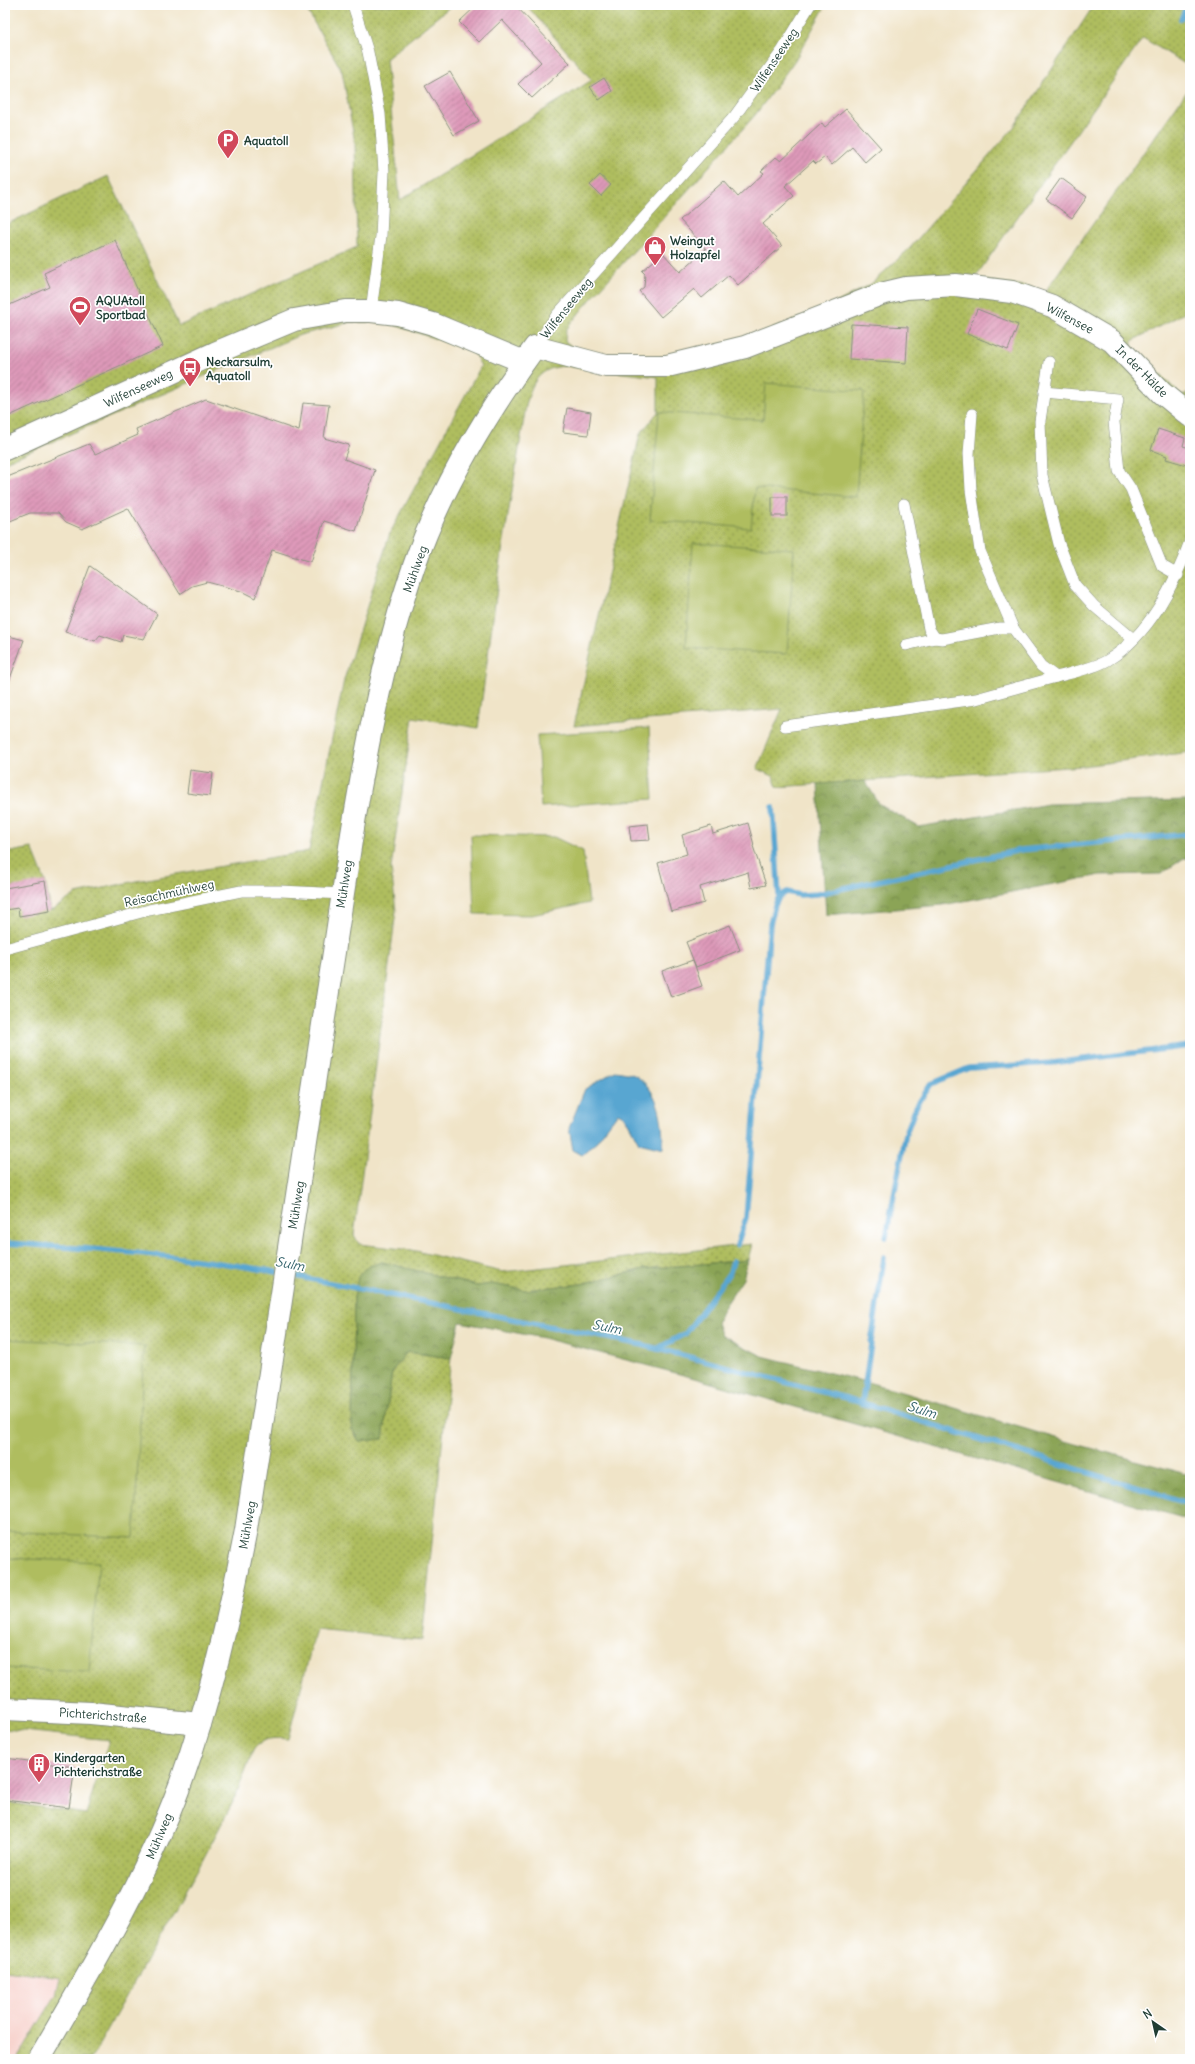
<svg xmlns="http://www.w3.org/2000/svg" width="1195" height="2064" font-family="Delius,sans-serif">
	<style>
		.built { fill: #f7d0ca }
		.green { fill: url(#green-dots); stroke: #677d4a }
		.forest { fill: url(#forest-crowns); stroke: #557045 }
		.pitch { fill: #afbd5f; stroke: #677d4a }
		.water { fill: #58a6d1; stroke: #3c7282 }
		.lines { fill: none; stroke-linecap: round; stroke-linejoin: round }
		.stream { stroke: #58a6d1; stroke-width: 5.5 }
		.building { fill: url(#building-hatch) }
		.lane-casing { stroke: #88907e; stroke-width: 12 }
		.street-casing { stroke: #88907e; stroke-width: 24 }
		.lane { stroke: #fff; stroke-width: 11 }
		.street { stroke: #fff; stroke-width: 22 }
		.labels { text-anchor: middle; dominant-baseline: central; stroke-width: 3.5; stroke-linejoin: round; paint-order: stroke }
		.street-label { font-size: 12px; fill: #1f3d34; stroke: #fff }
		.poi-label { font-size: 12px; font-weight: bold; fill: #1f3d34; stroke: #fff; text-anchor: start }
		.water-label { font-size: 13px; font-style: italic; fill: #33626b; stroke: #fff }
	</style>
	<defs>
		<pattern id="green-dots" width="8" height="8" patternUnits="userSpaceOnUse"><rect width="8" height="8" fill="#afbd5f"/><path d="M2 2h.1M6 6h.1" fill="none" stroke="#8e9b4f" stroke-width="1.8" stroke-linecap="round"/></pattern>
		<pattern id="forest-crowns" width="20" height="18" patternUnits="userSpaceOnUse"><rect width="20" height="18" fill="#8ba456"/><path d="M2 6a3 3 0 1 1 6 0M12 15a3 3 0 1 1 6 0" fill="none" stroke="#718748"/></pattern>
		<pattern id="building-hatch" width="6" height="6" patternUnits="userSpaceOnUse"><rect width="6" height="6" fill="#de99b9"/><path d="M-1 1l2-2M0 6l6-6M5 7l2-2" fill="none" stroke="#b37e97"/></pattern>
	</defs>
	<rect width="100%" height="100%" fill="#fff"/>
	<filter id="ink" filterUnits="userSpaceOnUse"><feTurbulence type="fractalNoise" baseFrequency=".025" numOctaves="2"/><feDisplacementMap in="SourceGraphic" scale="8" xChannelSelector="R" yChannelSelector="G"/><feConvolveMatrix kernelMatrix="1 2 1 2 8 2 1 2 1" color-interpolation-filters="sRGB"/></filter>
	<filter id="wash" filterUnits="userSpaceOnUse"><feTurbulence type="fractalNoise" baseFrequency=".012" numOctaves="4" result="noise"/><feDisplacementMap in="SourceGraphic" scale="16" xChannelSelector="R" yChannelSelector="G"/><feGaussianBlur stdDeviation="0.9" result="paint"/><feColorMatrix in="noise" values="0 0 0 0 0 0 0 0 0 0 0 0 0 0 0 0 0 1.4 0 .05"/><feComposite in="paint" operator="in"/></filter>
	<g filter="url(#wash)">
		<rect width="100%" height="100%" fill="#f0e4c8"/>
		<path class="built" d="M 5,1970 L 60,1977 L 56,1995 L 17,2059 L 5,2059 Z"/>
		<path class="green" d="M 304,5 L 452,5 L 386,59 L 400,200 L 592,80 L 526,5 L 826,5 L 795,60 L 756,114 L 583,308 L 566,330 L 565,341 L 574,348 L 598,356 L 657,358 L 743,341 L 834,304 L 871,284 L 910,248 L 1014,127 L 1092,8 L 1086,5 L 1190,5 L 1190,67 L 1143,38 L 974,279 L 1032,287 L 1044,293 L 1190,87 L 1190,310 L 1132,341 L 1132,346 L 1182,396 L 1190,391 L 1190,752 L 1083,766 L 777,787 L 773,776 L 757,769 L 782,709 L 574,726 L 640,434 L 658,412 L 658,377 L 565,366 C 539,368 532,381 526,406 L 502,552 L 478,728 L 413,717 L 391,868 L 396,911 L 354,1235 L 359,1244 L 412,1250 L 502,1272 L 752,1244 L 748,1260 L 644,1269 L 581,1284 L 525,1290 L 492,1284 L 477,1286 L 382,1262 L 354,1296 L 352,1429 L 359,1441 L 383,1439 L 392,1371 L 407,1352 L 451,1358 L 422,1640 L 316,1629 L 288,1739 C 275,1738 263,1737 254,1748 L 235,1798 L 199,1867 L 91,2059 L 17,2059 L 56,1995 L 60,1977 L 5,1970 L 5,1802 L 86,1814 L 109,1740 L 5,1729 L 5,853 L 32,848 L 45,881 L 51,911 L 76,894 L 136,881 L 309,851 L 344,680 L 390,533 L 481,366 L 473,351 L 388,323 L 351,322 L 300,335 L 5,462 L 5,225 L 108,176 L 179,326 L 357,247 L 355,143 L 342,71 Z"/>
		<g class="forest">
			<path d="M 865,781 L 880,805 L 919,827 L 1048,804 L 1186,800 L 1190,801 L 1190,859 L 1184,858 L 1161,874 L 1101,875 L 943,905 L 826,915 L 818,784 Z"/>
			<path d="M 748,1260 L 743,1279 L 723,1309 L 717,1323 L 722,1335 L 762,1356 L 871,1383 L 1076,1444 L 1190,1475 L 1190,1520 L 687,1376 L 543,1338 L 460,1322 L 451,1358 L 407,1352 L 392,1371 L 383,1439 L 359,1441 L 352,1429 L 354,1296 L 358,1277 L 366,1267 L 382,1262 L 477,1286 L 492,1284 L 525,1290 L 581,1284 L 644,1269 Z"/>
		</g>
		<g class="pitch">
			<path d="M 766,383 L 864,391 L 856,497 L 755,488 L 751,528 L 650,520 L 659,412 L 763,420 Z"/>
			<path d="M 693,543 L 794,549 L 787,654 L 686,648 Z"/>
			<path d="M 649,728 L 653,799 L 541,807 L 537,735 Z"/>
			<path d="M 471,835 L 554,837 L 583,851 L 589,903 L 532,915 L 474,914 Z"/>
			<path d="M 5,1339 L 144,1346 L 134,1538 L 5,1531 Z"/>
			<path d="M 5,1558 L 99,1562 L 89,1672 L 5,1668 Z"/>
		</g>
		<path class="water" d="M 615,1071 C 621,1072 631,1073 636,1076 C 661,1092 663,1123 663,1149 L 639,1143 L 625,1117 L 618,1113 L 593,1146 L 582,1155 L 573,1150 L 569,1128 L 585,1089 Z"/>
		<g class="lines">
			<g class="stream">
				<path d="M 1181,19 L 1187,5"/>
				<path d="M 779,897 L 787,892 L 800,895 L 817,894 L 1021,850 L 1190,834"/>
				<path d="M 886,1237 L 906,1133 L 916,1107 L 931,1084 L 969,1068 L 1052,1063 L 1190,1046"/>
				<path d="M 5,1243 C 98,1249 190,1256 282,1273"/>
				<path d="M 737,1245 L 746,1218 L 770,924 L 775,905 L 779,897 L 773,807"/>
				<path d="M 290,1275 L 643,1345 L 846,1398 L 1190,1504"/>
				<path d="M 657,1349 L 686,1333 L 730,1272 L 733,1261"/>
				<path d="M 862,1403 L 884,1258"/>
			</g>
		</g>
		<g id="blocks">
			<g class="building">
				<path d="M 477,5 L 518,5 L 516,6 L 570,63 L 532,98 L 518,84 L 541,62 L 502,20 L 479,42 L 459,22 Z"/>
				<path d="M 450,72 L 479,121 L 454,135 L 425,86 Z"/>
				<path d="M 604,78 L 612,91 L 599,100 L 590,87 Z"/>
				<path d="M 846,109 L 881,148 L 865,162 L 852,147 L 832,165 L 825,157 L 816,164 L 813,161 L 785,186 L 794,196 L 763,224 L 782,246 L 738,285 L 729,275 L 702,298 L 694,289 L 661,317 L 639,291 L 644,287 L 645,274 L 642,271 L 663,253 L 680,272 L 706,249 L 680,220 L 724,181 L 738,197 L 764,173 L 761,171 L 776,157 L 781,161 L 822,123 L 825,127 Z"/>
				<path d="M 600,175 L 611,185 L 601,196 L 590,185 Z"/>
				<path d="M 1061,178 L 1087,197 L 1072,218 L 1046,199 Z"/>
				<path d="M 115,240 L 163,346 L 5,418 L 5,307 L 50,287 L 44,273 Z"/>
				<path d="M 977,309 L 1018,325 L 1008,350 L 967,334 Z"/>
				<path d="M 851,324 L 908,327 L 906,363 L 849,359 Z"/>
				<path d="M 206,399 L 299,431 L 303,403 L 329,405 L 324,438 L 349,445 L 344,459 L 375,470 L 356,531 L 324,521 L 311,562 L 272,550 L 255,598 L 241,591 L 207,582 L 192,586 L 180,594 L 128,508 L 82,529 L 66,522 L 58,513 L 30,513 L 5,523 L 5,478 L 89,444 L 95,454 L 138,435 L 136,429 Z"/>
				<path d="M 567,408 L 591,412 L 588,435 L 563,432 Z"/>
				<path d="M 1158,429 L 1185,438 L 1183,446 L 1190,448 L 1190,466 L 1166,459 L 1167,456 L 1151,450 Z"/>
				<rect x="772" y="497" width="15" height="19"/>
				<path d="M 90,566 L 157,614 L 144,639 L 123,635 L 121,642 L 100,635 L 95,641 L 65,632 Z"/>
				<path d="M 5,635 L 24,640 L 7,687 L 5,687 Z"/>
				<path d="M 190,770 L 213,773 L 210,796 L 187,793 Z"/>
				<path d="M 748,823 L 754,845 L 753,846 L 766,885 L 751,888 L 748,872 L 700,887 L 704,903 L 671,912 L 658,863 L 687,854 L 682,835 L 711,826 L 713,834 Z"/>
				<path d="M 648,824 L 650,840 L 631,841 L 629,826 Z"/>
				<path d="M 45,881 L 50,911 L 19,916 L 18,908 L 5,910 L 5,888 Z"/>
				<path d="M 730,925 L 740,950 L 696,967 L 686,942 Z"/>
				<path d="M 693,960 L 702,986 L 671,997 L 662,971 Z"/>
				<path d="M 5,1758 L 75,1767 L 69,1808 L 5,1800 Z"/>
			</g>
		</g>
	</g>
	<g filter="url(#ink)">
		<use href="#blocks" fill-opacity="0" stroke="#88907e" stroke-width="1"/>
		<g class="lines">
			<g class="lane-casing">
				<g id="lane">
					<path d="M 353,5 L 368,52 L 380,114 L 384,172 L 381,236 L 371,311"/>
					<path d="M 535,347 L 556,316 L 734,117 L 782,51 L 810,5"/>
					<path d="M 1049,362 L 1040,421 L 1042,475 L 1059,544 L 1075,585 L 1094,606 L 1133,639"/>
					<path d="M 1044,392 L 1118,399 L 1114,422 L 1119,471 L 1131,489 L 1162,566 L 1178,575"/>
					<path d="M 972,414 L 969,454 L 971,490 L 980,551 L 1013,628"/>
					<path d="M 904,504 L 929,629 L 935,638"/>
					<path d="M 906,645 L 935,638 L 942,639 L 1000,628 L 1013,628 L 1041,666 L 1056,677 C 1071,673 1095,668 1108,660 C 1149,635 1175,584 1190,541"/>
					<path d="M 785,726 L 976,699 L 1056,677"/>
					<path d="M 5,949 L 149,910 L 241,891 L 281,891 L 343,894"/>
				</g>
			</g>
			<g class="street-casing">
				<g id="street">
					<path d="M 5,449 L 215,353 L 294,320 L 346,311 L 371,311 L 398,314 L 433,324 L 524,362"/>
					<path d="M 5,1709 L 91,1713 L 200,1724"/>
					<path d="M 39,2059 C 91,1970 144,1882 180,1785 C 210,1702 229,1617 246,1530 L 352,834 C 367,744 384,653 414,566 C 441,488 486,414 535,347 L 606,366 L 667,366 L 745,347 L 881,294 L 906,288 L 956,285 L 1012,292 L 1052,306 L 1112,341 L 1162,393 L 1190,416"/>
				</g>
			</g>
			<use href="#lane" class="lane"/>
			<use href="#street" class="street"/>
		</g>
	</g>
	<defs>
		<g id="parking-pin" transform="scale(1.15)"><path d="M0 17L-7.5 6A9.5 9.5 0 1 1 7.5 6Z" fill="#d1495b" stroke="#fff"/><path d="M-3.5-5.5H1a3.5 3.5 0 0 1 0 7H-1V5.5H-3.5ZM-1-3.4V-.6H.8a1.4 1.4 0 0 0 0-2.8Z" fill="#fff"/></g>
		<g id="shop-pin" transform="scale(1.15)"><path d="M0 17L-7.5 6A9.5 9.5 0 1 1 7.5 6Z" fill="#d1495b" stroke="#fff"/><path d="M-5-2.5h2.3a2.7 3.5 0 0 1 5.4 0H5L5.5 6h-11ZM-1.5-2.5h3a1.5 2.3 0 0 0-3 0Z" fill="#fff"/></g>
		<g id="stadium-pin" transform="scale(1.15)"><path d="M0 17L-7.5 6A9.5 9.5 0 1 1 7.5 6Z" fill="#d1495b" stroke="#fff"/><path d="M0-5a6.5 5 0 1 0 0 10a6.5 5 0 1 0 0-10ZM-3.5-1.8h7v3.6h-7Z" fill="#fff"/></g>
		<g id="bus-pin" transform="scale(1.15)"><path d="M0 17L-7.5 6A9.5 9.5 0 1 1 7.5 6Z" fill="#d1495b" stroke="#fff"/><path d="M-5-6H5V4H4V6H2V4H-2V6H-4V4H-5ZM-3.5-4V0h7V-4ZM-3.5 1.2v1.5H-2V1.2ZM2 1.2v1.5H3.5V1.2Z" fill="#fff"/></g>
		<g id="building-pin" transform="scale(1.15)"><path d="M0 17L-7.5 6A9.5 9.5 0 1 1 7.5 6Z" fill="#d1495b" stroke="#fff"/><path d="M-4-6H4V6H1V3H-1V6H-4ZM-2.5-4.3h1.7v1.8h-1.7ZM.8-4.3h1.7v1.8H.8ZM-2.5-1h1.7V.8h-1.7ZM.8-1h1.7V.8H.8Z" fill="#fff"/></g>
	</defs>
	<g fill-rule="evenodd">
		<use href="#parking-pin" x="228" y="140"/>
		<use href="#shop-pin" x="655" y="247"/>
		<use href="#stadium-pin" x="80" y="307"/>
		<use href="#bus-pin" x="190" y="368"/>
		<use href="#building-pin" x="39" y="1764"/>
	</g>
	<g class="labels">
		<g class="street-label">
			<text transform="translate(774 60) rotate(-56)">Wilfenseeweg</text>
			<text transform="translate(566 308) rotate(-51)">Wilfenseeweg</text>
			<text transform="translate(1070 318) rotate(28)">Wilfensee</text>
			<text transform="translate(1142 371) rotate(45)">In der Hälde</text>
			<text transform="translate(138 388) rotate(-25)">Wilfenseeweg</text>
			<text transform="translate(415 569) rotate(-70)">Mühlweg</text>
			<text transform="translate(344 884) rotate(-81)">Mühlweg</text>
			<text transform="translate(169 893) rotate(-12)">Reisachmühlweg</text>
			<text transform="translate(296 1205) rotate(-81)">Mühlweg</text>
			<text transform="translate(247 1525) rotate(-80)">Mühlweg</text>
			<text transform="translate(103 1715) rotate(4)">Pichterichstraße</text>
			<text transform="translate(159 1836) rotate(-67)">Mühlweg</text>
		</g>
		<g class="poi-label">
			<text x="244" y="140">Aquatoll</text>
			<text x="670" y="240">Weingut<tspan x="670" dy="14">Holzapfel</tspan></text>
			<text x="96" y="300">AQUAtoll<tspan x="96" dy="14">Sportbad</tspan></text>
			<text x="206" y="361">Neckarsulm,<tspan x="206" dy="14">Aquatoll</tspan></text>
			<text x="54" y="1757">Kindergarten<tspan x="54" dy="14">Pichterichstraße</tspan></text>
		</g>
		<g class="water-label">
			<text transform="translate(290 1264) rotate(11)">Sulm</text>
			<text transform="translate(607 1327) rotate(11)">Sulm</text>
			<text transform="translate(922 1410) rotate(17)">Sulm</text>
		</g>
	</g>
	<rect width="1195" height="2064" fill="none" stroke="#fff" stroke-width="20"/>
	<g transform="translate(1153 2022) rotate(326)" stroke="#ffffff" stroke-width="3" paint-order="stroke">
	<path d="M0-3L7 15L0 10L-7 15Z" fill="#1f3d34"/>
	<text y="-6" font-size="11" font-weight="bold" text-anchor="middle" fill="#1f3d34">N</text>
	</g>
</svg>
